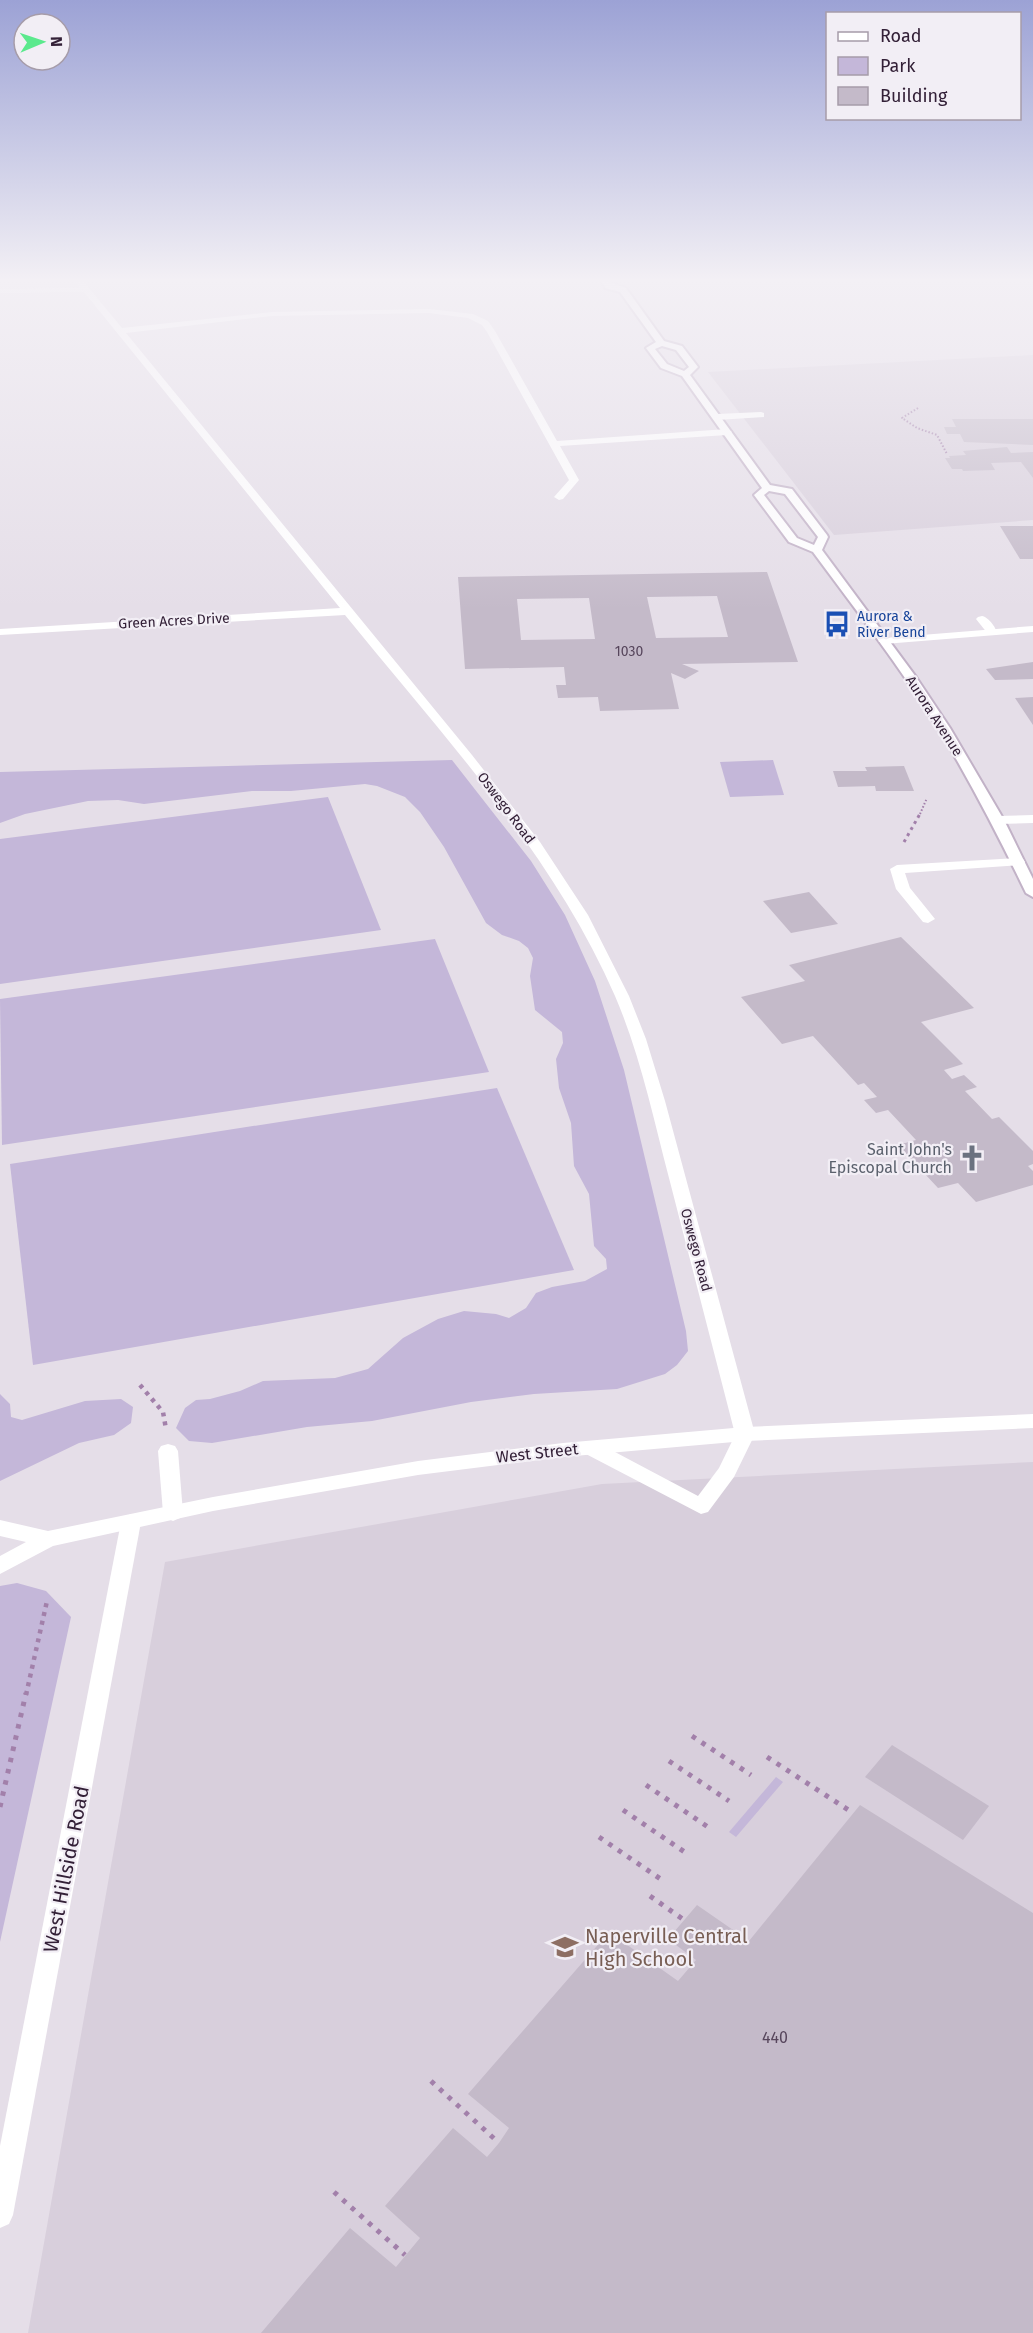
<svg xmlns="http://www.w3.org/2000/svg" width="1033" height="2333" font-family="'Fira Sans',sans-serif">
	<style>
		.built { fill: #d8cfdc }
		.green { fill: #c4b7d9 }
		.building { fill: #c4bac9; fill-rule: evenodd }
		.lines { fill: none; stroke-linecap: round; stroke-linejoin: round }
		.secondary-casing { stroke: #c2b2c7; stroke-width: 4 }
		.path-far3 { stroke: #a280aa; stroke-width: 2; stroke-dasharray: 1.5 2; stroke-linecap: butt }
		.path-far2 { stroke: #a280aa; stroke-width: 3; stroke-dasharray: 3 4; stroke-linecap: butt }
		.path-far1 { stroke: #a280aa; stroke-width: 4.5; stroke-dasharray: 4 5; stroke-linecap: butt }
		.path { stroke: #a280aa; stroke-width: 5; stroke-dasharray: 4.5 7; stroke-linecap: butt }
		.service { fill: #fff; fill-rule: evenodd }
		.minor { fill: #fff; fill-rule: evenodd }
		.tertiary { fill: #fff; fill-rule: evenodd }
		.secondary { fill: #fff; fill-rule: evenodd }
		.labels { text-anchor: middle; dominant-baseline: central; stroke-width: 4.5; stroke-linejoin: round; paint-order: stroke }
		.far-transit-label { font-size: 14px; fill: #164399; stroke: #f2eef5; text-anchor: start }
		.far-street-label { font-size: 14px; fill: #332037; stroke: #f2eef5 }
		.number-label { font-size: 14px; fill: #57465c }
		.worship-label { font-size: 16px; fill: #5b616d; stroke: #f2eef5; text-anchor: end }
		.street-label { font-size: 16px; fill: #332037; stroke: #f2eef5 }
		.near-number-label { font-size: 16px; fill: #57465c }
		.near-street-label { font-size: 20px; fill: #332037; stroke: #f2eef5 }
		.near-education-label { font-size: 20px; fill: #785e54; stroke: #f2eef5; text-anchor: start }
	</style>
	<rect width="100%" height="100%" fill="#e5dee8"/>
	<g class="built">
		<path d="M 1033,355 L 1033,520 L 834,535 L 708,372 Z"/>
		<path d="M 1033,1462 L 1033,2333 L 28,2333 L 165,1562 L 602,1484 Z"/>
	</g>
	<g class="green">
		<path d="M 452,760 L 531,861 L 565,915 L 595,981 L 624,1070 L 686,1331 L 688,1351 L 677,1365 L 665,1374 L 617,1389 L 534,1394 L 471,1402 L 372,1421 L 307,1427 L 212,1443 L 189,1441 L 176,1428 L 185,1408 L 196,1400 L 210,1399 L 240,1391 L 263,1381 L 335,1378 L 368,1369 L 403,1338 L 438,1319 L 464,1311 L 496,1314 L 509,1318 L 526,1308 L 536,1293 L 552,1287 L 585,1281 L 607,1269 L 606,1259 L 594,1246 L 589,1194 L 574,1166 L 571,1123 L 559,1088 L 556,1059 L 563,1043 L 562,1032 L 535,1010 L 530,976 L 533,958 L 528,948 L 519,941 L 502,935 L 486,923 L 444,847 L 420,812 L 405,797 L 377,786 L 365,784 L 291,791 L 252,791 L 144,804 L 118,800 L 88,801 L 25,814 L 0,823 L 0,772 Z"/>
		<path d="M 773,760 L 784,795 L 730,797 L 720,762 Z"/>
		<path d="M 328,797 L 381,930 L 0,984 L 0,839 Z"/>
		<path d="M 435,939 L 489,1072 L 2,1145 L 0,999 Z"/>
		<path d="M 497,1088 L 574,1270 L 33,1365 L 10,1164 Z"/>
		<path d="M 0,1394 L 10,1404 L 11,1417 L 22,1420 L 85,1401 L 121,1399 L 133,1407 L 131,1423 L 114,1435 L 79,1443 L 0,1481 Z"/>
		<path d="M 17,1583 L 46,1591 L 71,1617 L 0,1942 L 0,1586 Z"/>
		<path d="M 776,1777 L 783,1782 L 736,1837 L 729,1832 Z"/>
	</g>
	<g class="building">
		<path d="M 952,419 L 1033,419 L 1033,445 L 964,442 L 960,434 L 947,434 L 944,427 L 956,427 Z"/>
		<path d="M 1007,447 L 1011,453 L 1033,452 L 1033,478 L 1021,462 L 991,463 L 995,470 L 963,471 L 962,469 L 952,469 L 945,458 L 950,458 L 949,456 L 966,455 L 963,451 Z"/>
		<path d="M 1000,526 L 1033,526 L 1033,559 L 1020,559 Z"/>
		<path d="M 767,572 L 798,662 L 682,664 L 699,671 L 685,679 L 671,673 L 679,709 L 600,711 L 598,697 L 558,698 L 556,685 L 566,685 L 564,667 L 465,669 L 458,577 ZM 717,596 L 728,637 L 656,638 L 647,597 ZM 589,598 L 595,639 L 521,640 L 517,599 Z"/>
		<path d="M 1033,662 L 1033,679 L 995,680 L 986,669 Z"/>
		<path d="M 1033,697 L 1033,725 L 1015,698 Z"/>
		<path d="M 904,766 L 914,791 L 876,791 L 875,786 L 838,787 L 833,771 L 867,771 L 865,767 Z"/>
		<path d="M 809,892 L 838,924 L 791,933 L 763,901 Z"/>
		<path d="M 901,937 L 974,1008 L 921,1022 L 963,1064 L 944,1070 L 952,1079 L 964,1075 L 977,1087 L 965,1091 L 992,1119 L 999,1117 L 1033,1151 L 1033,1164 L 1028,1166 L 1033,1171 L 1033,1185 L 976,1202 L 958,1183 L 938,1188 L 898,1145 L 916,1140 L 888,1110 L 876,1113 L 864,1100 L 877,1097 L 864,1083 L 858,1085 L 813,1036 L 782,1044 L 741,997 L 805,981 L 789,965 Z"/>
		<path d="M 892,1745 L 989,1806 L 963,1840 L 865,1777 Z"/>
		<path d="M 860,1805 L 1033,1913 L 1033,2333 L 261,2333 L 350,2228 L 396,2267 L 420,2238 L 385,2206 L 453,2128 L 487,2157 L 499,2143 L 509,2128 L 468,2094 L 609,1932 L 678,1981 L 696,1960 L 668,1939 L 697,1905 L 749,1941 Z"/>
	</g>
	<g class="lines">
		<g class="secondary-casing">
			<path id="secondary" d="M 602,282 L 610,282 L 626,288 L 664,341 L 682,346 L 698,367 L 690,375 L 770,485 L 792,489 L 827,535 L 828,537 L 822,550 L 916,677 L 950,728 L 1004,820 L 1033,879 L 1033,897 L 1026,893 C 999,837 970,781 938,728 C 900,667 856,610 813,552 L 789,542 L 754,495 L 762,488 L 682,376 L 661,368 L 646,348 L 656,342 L 620,292 L 605,288 ZM 662,346 L 676,350 L 689,367 L 684,371 L 667,364 L 655,349 ZM 769,491 L 785,494 L 818,537 L 814,545 L 797,538 L 764,495 Z"/>
		</g>
		<g class="path-far3">
			<path d="M 918,408 L 902,418 L 917,428 L 937,435 L 947,454"/>
			<path d="M 920,814 L 927,798"/>
		</g>
		<path class="path-far2" d="M 904,842 L 921,812"/>
		<g class="path-far1">
			<path d="M 140,1385 L 163,1412 L 166,1429"/>
			<path d="M 26,1695 L 47,1601"/>
		</g>
		<g class="path">
			<path d="M 692,1736 L 751,1775"/>
			<path d="M 767,1757 L 853,1813"/>
			<path d="M 669,1761 L 729,1801"/>
			<path d="M 646,1785 L 708,1827"/>
			<path d="M 0,1807 L 26,1693"/>
			<path d="M 623,1810 L 686,1853"/>
			<path d="M 599,1837 L 662,1880"/>
			<path d="M 650,1896 L 684,1920"/>
			<path d="M 431,2081 L 499,2143"/>
			<path d="M 334,2192 L 405,2255"/>
		</g>
		<g class="service">
			<path d="M 761,412 L 764,413 L 764,417 L 717,420 L 712,417 L 717,414 Z"/>
			<path d="M 982,616 C 988,617 998,629 996,634 L 988,634 L 976,619 L 978,617 Z"/>
			<path d="M 1018,858 L 1023,859 L 1025,862 L 1023,865 L 905,873 L 910,888 L 935,919 L 928,923 L 923,922 L 896,889 L 890,869 L 897,865 Z"/>
			<path d="M 745,1427 L 752,1429 L 755,1434 L 734,1477 L 708,1512 L 701,1514 L 584,1453 L 581,1448 L 584,1443 L 591,1441 L 598,1443 L 698,1496 L 719,1468 L 738,1429 Z"/>
			<path d="M 168,1444 L 175,1446 L 178,1451 L 183,1513 L 180,1518 L 173,1521 L 166,1518 L 163,1513 L 158,1451 L 161,1446 Z"/>
		</g>
		<g class="minor">
			<path d="M 76,282 L 84,282 L 122,328 L 272,312 L 429,309 L 473,314 L 488,321 L 495,331 L 557,441 L 727,429 L 732,432 L 727,435 L 560,446 L 579,480 L 563,499 L 559,500 L 554,497 L 569,480 L 487,332 L 482,325 L 468,318 L 429,313 L 272,316 L 126,333 L 472,755 L 540,842 L 588,915 L 629,996 L 646,1039 L 665,1101 L 755,1434 L 752,1439 L 745,1441 L 738,1439 L 735,1434 C 713,1349 691,1263 669,1178 C 653,1117 640,1054 615,996 C 553,853 442,735 345,615 L 0,635 L 0,629 L 340,608 L 84,292 L 0,293 L 0,289 L 80,288 Z"/>
			<path d="M 1033,626 L 1033,632 L 884,644 L 878,641 L 884,638 Z"/>
			<path d="M 1033,815 L 1033,823 L 997,824 L 990,820 L 997,816 Z"/>
			<path d="M 131,1514 L 138,1517 L 141,1522 L 13,2215 L 9,2224 L 0,2228 L 0,2146 L 121,1522 L 124,1517 Z"/>
		</g>
		<path class="tertiary" d="M 1033,1414 L 1033,1428 L 745,1441 L 563,1457 L 418,1475 L 213,1511 L 53,1546 L 0,1574 L 0,1556 L 26,1542 L 0,1536 L 0,1520 L 48,1531 L 213,1497 L 418,1461 L 563,1443 L 745,1427 Z"/>
		<use href="#secondary" class="secondary"/>
	</g>
	<linearGradient id="sky" x2="0" y2="1"><stop stop-color="#9ca2d5"/><stop offset="0.46" stop-color="#f3f0f5"/><stop offset="1" stop-color="#f3f0f5" stop-opacity="0"/></linearGradient>
	<rect width="1033" height="609" fill="url(#sky)"/>
	<defs>
		<g id="bus-bare" transform="scale(2.07)"><path d="M-5-6H5V4H4V6H2V4H-2V6H-4V4H-5ZM-3.5-4V0h7V-4ZM-3.5 1.2v1.5H-2V1.2ZM2 1.2v1.5H3.5V1.2Z" fill="#1a4fb4" stroke="#f2eef5" stroke-width="2.5" paint-order="stroke"/></g>
		<g id="church-bare" transform="scale(2.07)"><path d="M-1.2-6h2.4v3.5h3.3v2.4h-3.3V6h-2.4V-.1h-3.3v-2.4h3.3Z" fill="#6b7280" stroke="#f2eef5" stroke-width="2.5" paint-order="stroke"/></g>
		<g id="school-bare" transform="scale(2.07)"><path d="M0-5L7-2L0 1L-7-2ZM-4 1L0 2.5L4 1V4Q0 6-4 4Z" fill="#8d6e63" stroke="#f2eef5" stroke-width="2.5" paint-order="stroke"/></g>
	</defs>
	<g fill-rule="evenodd">
		<use href="#bus-bare" x="837" y="624"/>
		<use href="#church-bare" x="972" y="1158"/>
		<use href="#school-bare" x="565" y="1947"/>
	</g>
	<g class="labels">
		<g class="far-transit-label">
			<text x="857" y="616">Aurora &amp;<tspan x="857" dy="16">River Bend</tspan></text>
		</g>
		<g class="far-street-label">
			<text transform="translate(174 621) rotate(-3)">Green Acres Drive</text>
			<text transform="translate(934 716) rotate(57)">Aurora Avenue</text>
			<text transform="translate(506 808) rotate(53)">Oswego Road</text>
			<text transform="translate(696 1250) rotate(75)">Oswego Road</text>
		</g>
		<g class="number-label">
			<text x="629" y="651">1030</text>
		</g>
		<g class="worship-label">
			<text x="952" y="1149">Saint John's<tspan x="952" dy="18">Episcopal Church</tspan></text>
		</g>
		<g class="street-label">
			<text transform="translate(537 1453) rotate(-6)">West Street</text>
		</g>
		<g class="near-number-label">
			<text x="775" y="2037">440</text>
		</g>
		<g class="near-street-label">
			<text transform="translate(66 1869) rotate(-79)">West Hillside Road</text>
		</g>
		<g class="near-education-label">
			<text x="585" y="1936">Naperville Central<tspan x="585" dy="23">High School</tspan></text>
		</g>
	</g>
	<rect x="826" y="12" width="195" height="108" fill="#f2eef5" stroke="#a69ca9" stroke-width="1.5"/>
	<rect x="838" y="32" width="30" height="9" fill="#ffffff" stroke="#a69ca9" stroke-width="1.5"/>
	<text x="880" y="42" font-size="18" fill="#332037">Road</text>
	<rect x="838" y="57" width="30" height="18" fill="#c4b7d9" stroke="#a69ca9" stroke-width="1.5"/>
	<text x="880" y="72" font-size="18" fill="#332037">Park</text>
	<rect x="838" y="87" width="30" height="18" fill="#c4bac9" stroke="#a69ca9" stroke-width="1.5"/>
	<text x="880" y="102" font-size="18" fill="#332037">Building</text>
	<g transform="translate(42 42) rotate(88)"><circle r="28" fill="#f2eef5" stroke="#a69ca9" stroke-width="1.5"/>
	<path d="M0-4.5L10 22L0 15L-10 22Z" fill="#5be98d"/>
	<text y="-9" font-size="16" font-weight="bold" text-anchor="middle" fill="#332037">N</text>
	</g>
</svg>
